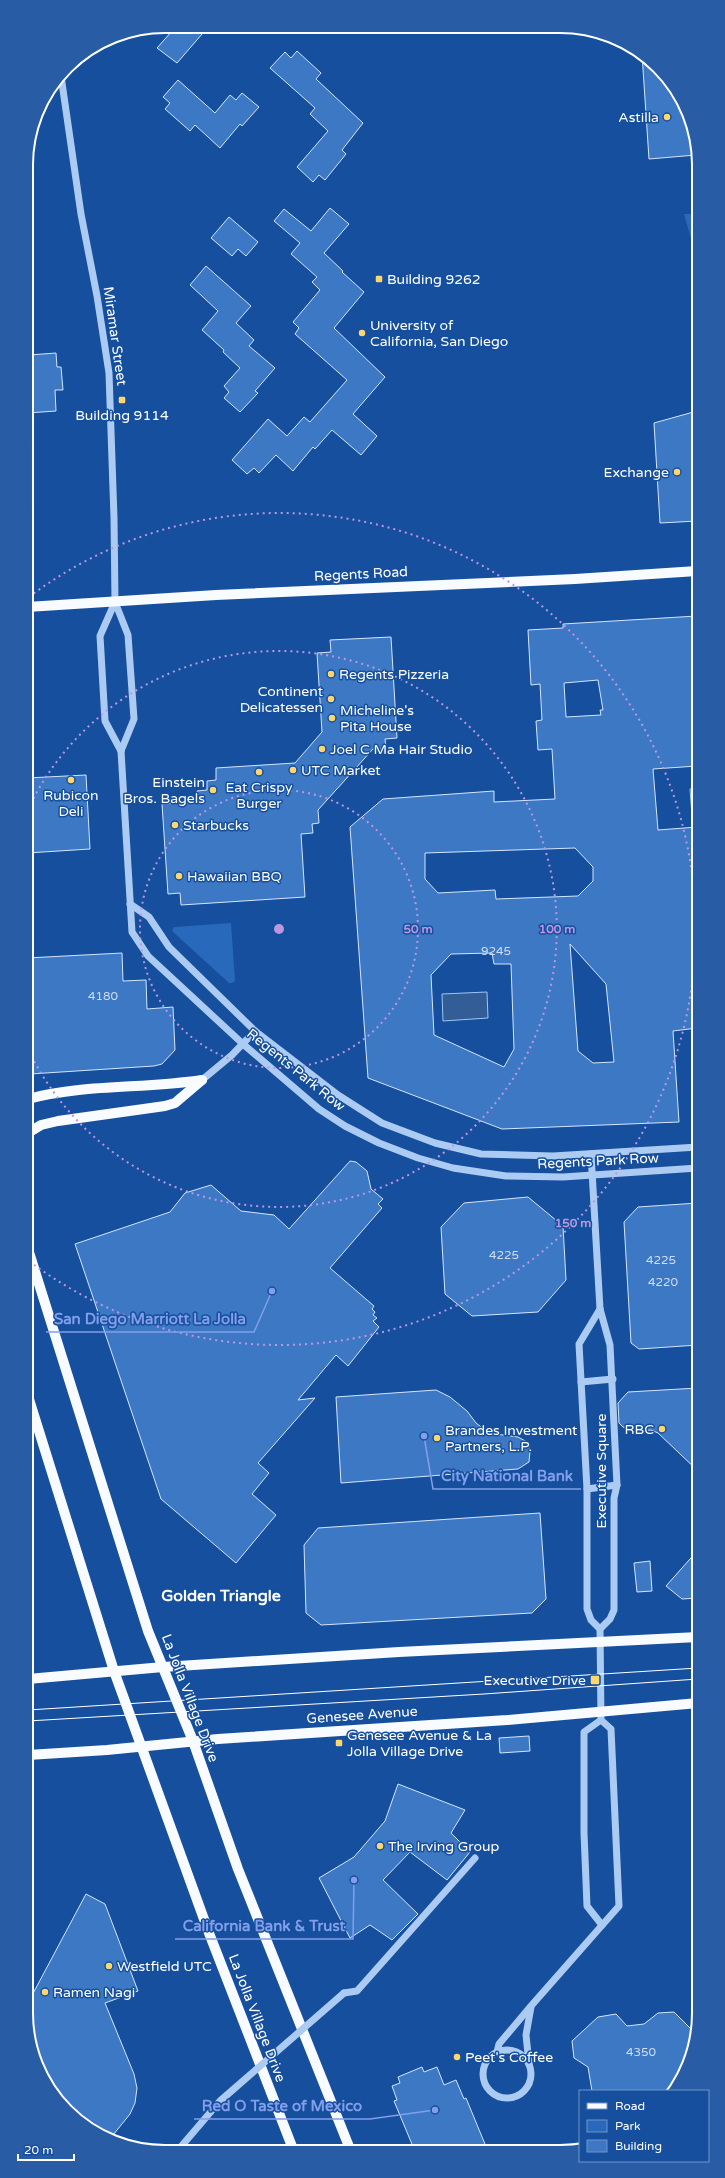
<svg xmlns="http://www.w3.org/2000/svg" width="725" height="2178" font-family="'Varela Round',sans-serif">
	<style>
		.green { fill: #2869bb }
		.water { fill: #335d96; stroke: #9ec6f6 }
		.building { fill: #3d78c4; stroke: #d4e6fd; fill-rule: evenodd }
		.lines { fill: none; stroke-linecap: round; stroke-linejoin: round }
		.minor { stroke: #abcbf3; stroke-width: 7 }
		.major { stroke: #f8fbff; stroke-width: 10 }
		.tram { stroke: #fff; stroke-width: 1 }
		.minor-bridge { stroke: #abcbf3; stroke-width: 7 }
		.ring { fill: none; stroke: #bd96df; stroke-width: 2; stroke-dasharray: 2 4 }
		.poi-dot { fill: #ffd66e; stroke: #154f9d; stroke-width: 1.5 }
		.labels { text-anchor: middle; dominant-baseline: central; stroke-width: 3; stroke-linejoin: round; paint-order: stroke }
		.number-label { font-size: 12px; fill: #ceddf0 }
		.poi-label { font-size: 14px; fill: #fff; stroke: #154f9d; text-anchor: start }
		.street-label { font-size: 14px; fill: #fff; stroke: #154f9d }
		.quarter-label { font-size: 16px; font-weight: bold; fill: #fff; stroke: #154f9d }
		.rim { fill: none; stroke: #fff; stroke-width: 2 }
		.centre { fill: #bd96df; stroke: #154f9d; stroke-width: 2 }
		.ring-label { font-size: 12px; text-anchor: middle; font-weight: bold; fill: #bd96df; stroke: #154f9d; stroke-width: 3; stroke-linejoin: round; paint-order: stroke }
		.leader { fill: none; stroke: #839eea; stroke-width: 1.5 }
		.callout-dot { fill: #839eea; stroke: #154f9d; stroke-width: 1.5 }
		.callout-label { font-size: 15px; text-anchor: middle; font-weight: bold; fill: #839eea; stroke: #154f9d; stroke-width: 3; stroke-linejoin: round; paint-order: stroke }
	</style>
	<rect width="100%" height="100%" fill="#154f9d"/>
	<g class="green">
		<path d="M 684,214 L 696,214 L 696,256 Z"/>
		<path d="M 231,923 L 235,981 L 232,983 L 229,983 L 172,931 L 174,927 Z"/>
	</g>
	<g class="water">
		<path d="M 697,788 L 697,815 L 692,815 L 690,789 Z"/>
		<path d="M 487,992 L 488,1018 L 443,1021 L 442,994 Z"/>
	</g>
	<g class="building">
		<path d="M 183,26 L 209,26 L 177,63 L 157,48 L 172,31 L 176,34 Z"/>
		<path d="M 297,51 L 321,73 L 316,79 L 363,123 L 342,150 L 346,154 L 325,180 L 319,175 L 313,182 L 297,167 L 328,131 L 310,114 L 315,108 L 270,68 L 285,52 L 291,58 Z"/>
		<path d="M 642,54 L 659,67 L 681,96 L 696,138 L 696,155 L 649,159 Z"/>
		<path d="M 178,80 L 215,113 L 230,95 L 236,100 L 242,93 L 259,107 L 242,126 L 240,124 L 220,148 L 195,125 L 190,131 L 165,109 L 170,103 L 163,97 Z"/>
		<path d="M 330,208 L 349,224 L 324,253 L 343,271 L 342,272 L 364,292 L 334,328 L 385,377 L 353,414 L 377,436 L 361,455 L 332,430 L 315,449 L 313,447 L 293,471 L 276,455 L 259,473 L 254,468 L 247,474 L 232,460 L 268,419 L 287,436 L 304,417 L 310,422 L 347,380 L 295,334 L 299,328 L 293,322 L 320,290 L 312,282 L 317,277 L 291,254 L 300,243 L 274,221 L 284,209 L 311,231 Z"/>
		<path d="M 229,217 L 258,242 L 246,256 L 238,249 L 232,256 L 211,238 Z"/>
		<path d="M 206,266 L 251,306 L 236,323 L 254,340 L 249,346 L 275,368 L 255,391 L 258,393 L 240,412 L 224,398 L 229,392 L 224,386 L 240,368 L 223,352 L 224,350 L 202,330 L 218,311 L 190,285 Z"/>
		<path d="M 56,353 L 57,367 L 61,367 L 63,390 L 55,390 L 56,411 L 27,413 L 27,385 L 31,384 L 29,355 Z"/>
		<path d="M 697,411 L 697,521 L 660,523 L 654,423 Z"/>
		<path d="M 697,616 L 697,766 L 653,769 L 658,830 L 697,827 L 697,1028 L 673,1031 L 679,1122 L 502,1129 L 368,1078 L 350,827 L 383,799 L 494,791 L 494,802 L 555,799 L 552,749 L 538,750 L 536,721 L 542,720 L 540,684 L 531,685 L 528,630 L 563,628 L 563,624 ZM 598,680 L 603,710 L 600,710 L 601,715 L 566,717 L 564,683 ZM 575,848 L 593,867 L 593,881 L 578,896 L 496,899 L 495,890 L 438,893 L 425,879 L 425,853 ZM 570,944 L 606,984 L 614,1062 L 593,1063 L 578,1051 ZM 492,953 L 494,964 L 511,964 L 514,1049 L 504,1067 L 434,1035 L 431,975 L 451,954 Z"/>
		<path d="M 391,637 L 397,738 L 385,739 L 386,748 L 373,749 L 318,810 L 319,823 L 312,824 L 313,833 L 301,834 L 305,897 L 181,905 L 180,893 L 168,894 L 162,804 L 198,802 L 197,791 L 207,790 L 207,781 L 216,780 L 216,768 L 295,763 L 322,732 L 317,653 L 331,652 L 330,640 Z"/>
		<path d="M 86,775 L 90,849 L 27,853 L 27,778 Z"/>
		<path d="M 122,953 L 123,981 L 146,980 L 147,1009 L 173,1007 L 175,1050 L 162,1064 L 154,1066 L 30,1074 L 27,958 Z"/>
		<path d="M 350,1161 L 356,1162 L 367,1171 L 371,1189 L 383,1199 L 378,1204 L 382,1208 L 330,1268 L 374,1306 L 372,1309 L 375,1312 L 373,1315 L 377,1318 L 373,1321 L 379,1327 L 348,1366 L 336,1355 L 298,1400 L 315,1398 L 258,1463 L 269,1473 L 252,1494 L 276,1515 L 236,1563 L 161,1499 L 75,1244 L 170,1212 L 185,1193 L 211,1185 L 241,1211 L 274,1215 L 289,1229 Z"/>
		<path d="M 528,1197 L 563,1226 L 566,1280 L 538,1312 L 472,1316 L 445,1294 L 441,1227 L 464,1203 Z"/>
		<path d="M 698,1203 L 698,1345 L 639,1349 L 631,1343 L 624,1222 L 638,1207 Z"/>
		<path d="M 698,1388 L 698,1471 L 658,1433 L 651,1430 L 633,1432 L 623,1427 L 619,1423 L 618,1403 L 628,1392 Z"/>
		<path d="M 436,1390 L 450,1397 L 467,1411 L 476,1423 L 489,1433 L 518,1437 L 527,1442 L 530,1451 L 529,1462 L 518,1469 L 341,1483 L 336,1397 Z"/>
		<path d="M 540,1513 L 546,1599 L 532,1613 L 321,1625 L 306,1613 L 304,1545 L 318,1528 Z"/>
		<path d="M 698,1550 L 698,1598 L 682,1599 L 666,1586 Z"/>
		<path d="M 650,1561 L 652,1591 L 637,1592 L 634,1563 Z"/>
		<path d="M 529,1736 L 530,1751 L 500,1753 L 499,1738 Z"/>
		<path d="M 398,1784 L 465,1810 L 451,1833 L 470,1852 L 447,1880 L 410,1852 L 383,1880 L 418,1914 L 392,1940 L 370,1925 L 350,1938 L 319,1878 L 354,1857 L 385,1821 Z"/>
		<path d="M 86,1894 L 105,1904 L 138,1991 L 105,2003 L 134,2074 L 137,2088 L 135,2103 L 130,2114 L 109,2140 L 103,2138 L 67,2112 L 44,2082 L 29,2040 L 29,2001 Z"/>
		<path d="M 674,2012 L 696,2034 L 687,2068 L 673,2091 L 592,2091 L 588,2067 L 574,2058 L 572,2041 L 598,2017 L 616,2014 L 627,2026 L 644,2024 L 658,2013 Z"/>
		<path d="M 422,2067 L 424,2072 L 437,2067 L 444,2085 L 456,2080 L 464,2099 L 466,2098 L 487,2149 L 414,2149 L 394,2101 L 397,2100 L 392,2086 L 400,2083 L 398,2077 Z"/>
	</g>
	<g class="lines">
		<g class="minor">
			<path d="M 61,76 L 81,214 L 97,296 L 109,373 L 114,518 L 115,602 L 128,635 L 134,719 L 121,751 L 132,932 L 148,956 L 243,1044 L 319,1109 L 345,1126 L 379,1143 L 418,1158 L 453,1168 L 506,1176 L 563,1177 L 698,1168"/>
			<path d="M 115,602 L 100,636 L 105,721 L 121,751"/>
			<path d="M 130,904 L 149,917 L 169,947 L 255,1031 L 338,1095 L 382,1123 L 435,1143 L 481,1154 L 553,1156 L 698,1147"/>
			<path d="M 202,1080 L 232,1055 L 255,1031"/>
			<path d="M 591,1154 L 600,1309 L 610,1345 L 617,1485 L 614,1498 L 614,1610 L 610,1619 L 600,1629"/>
			<path d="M 581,1382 L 613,1379"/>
			<path d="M 587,1489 L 617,1485"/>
			<path d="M 601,1720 L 584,1732 L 584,1833 L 587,1906 L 602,1925"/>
			<path d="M 344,1993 L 357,1991 L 475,1858"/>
			<circle cx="507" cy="2074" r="24"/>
			<path d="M 497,2052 L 499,2044 L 531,2006 L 619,1906 L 611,1729 L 601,1720 L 600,1629 L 591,1620 L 587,1609 L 587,1489 L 579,1344 L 600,1309"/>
			<path d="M 529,2064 L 526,2035 L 531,2007"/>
		</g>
		<g class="major">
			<path d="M 27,607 L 216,595 L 575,579 L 697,571"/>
			<path d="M 28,1099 C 85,1084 143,1089 202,1080"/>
			<path d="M 28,1133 L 41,1125 L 58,1121 L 165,1106 L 175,1103 L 202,1080"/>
			<path d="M 28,1249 L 148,1631 L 193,1741 L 238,1869 L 350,2149"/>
			<path d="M 28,1396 L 114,1671 L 209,1933 L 293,2149"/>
			<path d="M 28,1679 L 163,1667 L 399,1652 L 698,1637"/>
			<path d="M 28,1755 L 107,1750 L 218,1739 L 507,1720 L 698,1703"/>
		</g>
		<g class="tram">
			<path d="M 28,1710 L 698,1668"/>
			<path d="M 28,1721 L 484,1694 L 698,1679"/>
		</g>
		<path class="minor-bridge" d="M 179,2149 L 220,2101 L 344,1993"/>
	</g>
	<g class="ring">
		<circle cx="279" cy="929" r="139"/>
		<path d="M28 809A278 278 0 1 1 28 1049"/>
		<path d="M29 597A416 416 0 1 1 29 1261"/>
	</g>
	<g class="poi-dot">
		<circle cx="667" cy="117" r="4"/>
		<rect x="375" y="275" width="8" height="8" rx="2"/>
		<circle cx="362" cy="333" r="4"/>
		<rect x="118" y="396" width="8" height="8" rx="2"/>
		<circle cx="677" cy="472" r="4"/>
		<circle cx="331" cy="674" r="4"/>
		<circle cx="331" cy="699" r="4"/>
		<circle cx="332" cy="718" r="4"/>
		<circle cx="322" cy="749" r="4"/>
		<circle cx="293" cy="770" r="4"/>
		<circle cx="259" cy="772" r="4"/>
		<circle cx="71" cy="780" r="4"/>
		<circle cx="213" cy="790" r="4"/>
		<circle cx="175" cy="825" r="4"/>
		<circle cx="179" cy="876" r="4"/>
		<circle cx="662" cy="1429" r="4"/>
		<circle cx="437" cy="1438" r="4"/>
		<rect x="590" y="1675" width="10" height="10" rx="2"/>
		<rect x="335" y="1739" width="8" height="8" rx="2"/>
		<circle cx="380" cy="1846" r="4"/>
		<circle cx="109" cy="1966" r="4"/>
		<circle cx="45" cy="1992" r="4"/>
		<circle cx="457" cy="2057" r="4"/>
	</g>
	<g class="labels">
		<g class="number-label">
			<text x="496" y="951">9245</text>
			<text x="103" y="996">4180</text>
			<text x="504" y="1255">4225</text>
			<text x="661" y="1260">4225</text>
			<text x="663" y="1282">4220</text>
			<text x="641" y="2052">4350</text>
		</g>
		<g class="poi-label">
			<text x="659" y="117" text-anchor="end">Astilla</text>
			<text x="387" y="279">Building 9262</text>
			<text x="370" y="325">University of<tspan x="370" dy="16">California, San Diego</tspan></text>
			<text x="122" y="415" text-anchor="middle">Building 9114</text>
			<text x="669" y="472" text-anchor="end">Exchange</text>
			<text x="339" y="674">Regents Pizzeria</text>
			<text x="323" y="691" text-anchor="end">Continent<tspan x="323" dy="16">Delicatessen</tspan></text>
			<text x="340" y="710">Micheline's<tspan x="340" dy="16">Pita House</tspan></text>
			<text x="330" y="749">Joel C Ma Hair Studio</text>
			<text x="301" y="770">UTC Market</text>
			<text x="205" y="782" text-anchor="end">Einstein<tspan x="205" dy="16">Bros. Bagels</tspan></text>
			<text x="259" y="787" text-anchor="middle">Eat Crispy<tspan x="259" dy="16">Burger</tspan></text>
			<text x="71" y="795" text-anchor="middle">Rubicon<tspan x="71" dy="16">Deli</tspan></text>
			<text x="183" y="825">Starbucks</text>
			<text x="187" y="876">Hawaiian BBQ</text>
			<text x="654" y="1429" text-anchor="end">RBC</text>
			<text x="445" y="1430">Brandes Investment<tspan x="445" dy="16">Partners, L.P.</tspan></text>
			<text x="586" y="1680" text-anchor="end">Executive Drive</text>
			<text x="347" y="1735">Genesee Avenue &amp; La<tspan x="347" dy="16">Jolla Village Drive</tspan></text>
			<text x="388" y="1846">The Irving Group</text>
			<text x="117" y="1966">Westfield UTC</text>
			<text x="53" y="1992">Ramen Nagi</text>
			<text x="465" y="2057">Peet's Coffee</text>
		</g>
		<g class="street-label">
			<text transform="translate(115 336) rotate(82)">Miramar Street</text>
			<text transform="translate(361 574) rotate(-3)">Regents Road</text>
			<text transform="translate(296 1070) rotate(39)">Regents Park Row</text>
			<text transform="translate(598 1161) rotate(-3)">Regents Park Row</text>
			<text transform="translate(601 1471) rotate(-90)">Executive Square</text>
			<text transform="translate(190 1698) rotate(69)">La Jolla Village Drive</text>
			<text transform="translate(362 1715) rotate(-4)">Genesee Avenue</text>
			<text transform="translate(257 2018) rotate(69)">La Jolla Village Drive</text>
		</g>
		<g class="quarter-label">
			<text x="221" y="1596">Golden Triangle</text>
		</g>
	</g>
	<path d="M0 0H725V2178H0ZM165 33H560A132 132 0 0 1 692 165V2013A132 132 0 0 1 560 2145H165A132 132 0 0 1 33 2013V165A132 132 0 0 1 165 33Z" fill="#285da5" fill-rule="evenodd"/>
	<path class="rim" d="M165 33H560A132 132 0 0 1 692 165V2013A132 132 0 0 1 560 2145H165A132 132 0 0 1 33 2013V165A132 132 0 0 1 165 33Z"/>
	<circle cx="279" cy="929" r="6" class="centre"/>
	<g class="ring-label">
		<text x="418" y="933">50 m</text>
		<text x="557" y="933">100 m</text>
		<text x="573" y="1227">150 m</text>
	</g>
	<path class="leader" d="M272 1291L254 1332H46M424 1436L433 1489H581M354 1880L353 1939H175M435 2110L370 2119H194"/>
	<g class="callout-dot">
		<circle cx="272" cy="1291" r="4"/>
		<circle cx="424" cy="1436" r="4"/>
		<circle cx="354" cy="1880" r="4"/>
		<circle cx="435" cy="2110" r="4"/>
	</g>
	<g class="callout-label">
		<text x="150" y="1324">San Diego Marriott La Jolla</text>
		<text x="507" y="1481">City National Bank</text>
		<text x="264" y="1931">California Bank &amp; Trust</text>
		<text x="282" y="2111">Red O Taste of Mexico</text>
	</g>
	<rect x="579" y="2090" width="130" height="72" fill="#154f9d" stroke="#7395c4"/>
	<rect x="587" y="2103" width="20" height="6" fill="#f8fbff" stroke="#7395c4"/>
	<text x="615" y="2110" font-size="12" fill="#ffffff">Road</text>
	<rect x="587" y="2120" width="20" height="12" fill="#2869bb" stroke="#7395c4"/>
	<text x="615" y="2130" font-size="12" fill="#ffffff">Park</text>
	<rect x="587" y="2140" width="20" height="12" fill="#3d78c4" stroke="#7395c4"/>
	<text x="615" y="2150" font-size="12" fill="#ffffff">Building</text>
	<path d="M18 2154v6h56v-6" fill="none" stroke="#ffffff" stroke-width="2"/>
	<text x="24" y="2154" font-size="12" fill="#ffffff" stroke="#154f9d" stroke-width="3" paint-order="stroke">20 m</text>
</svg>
